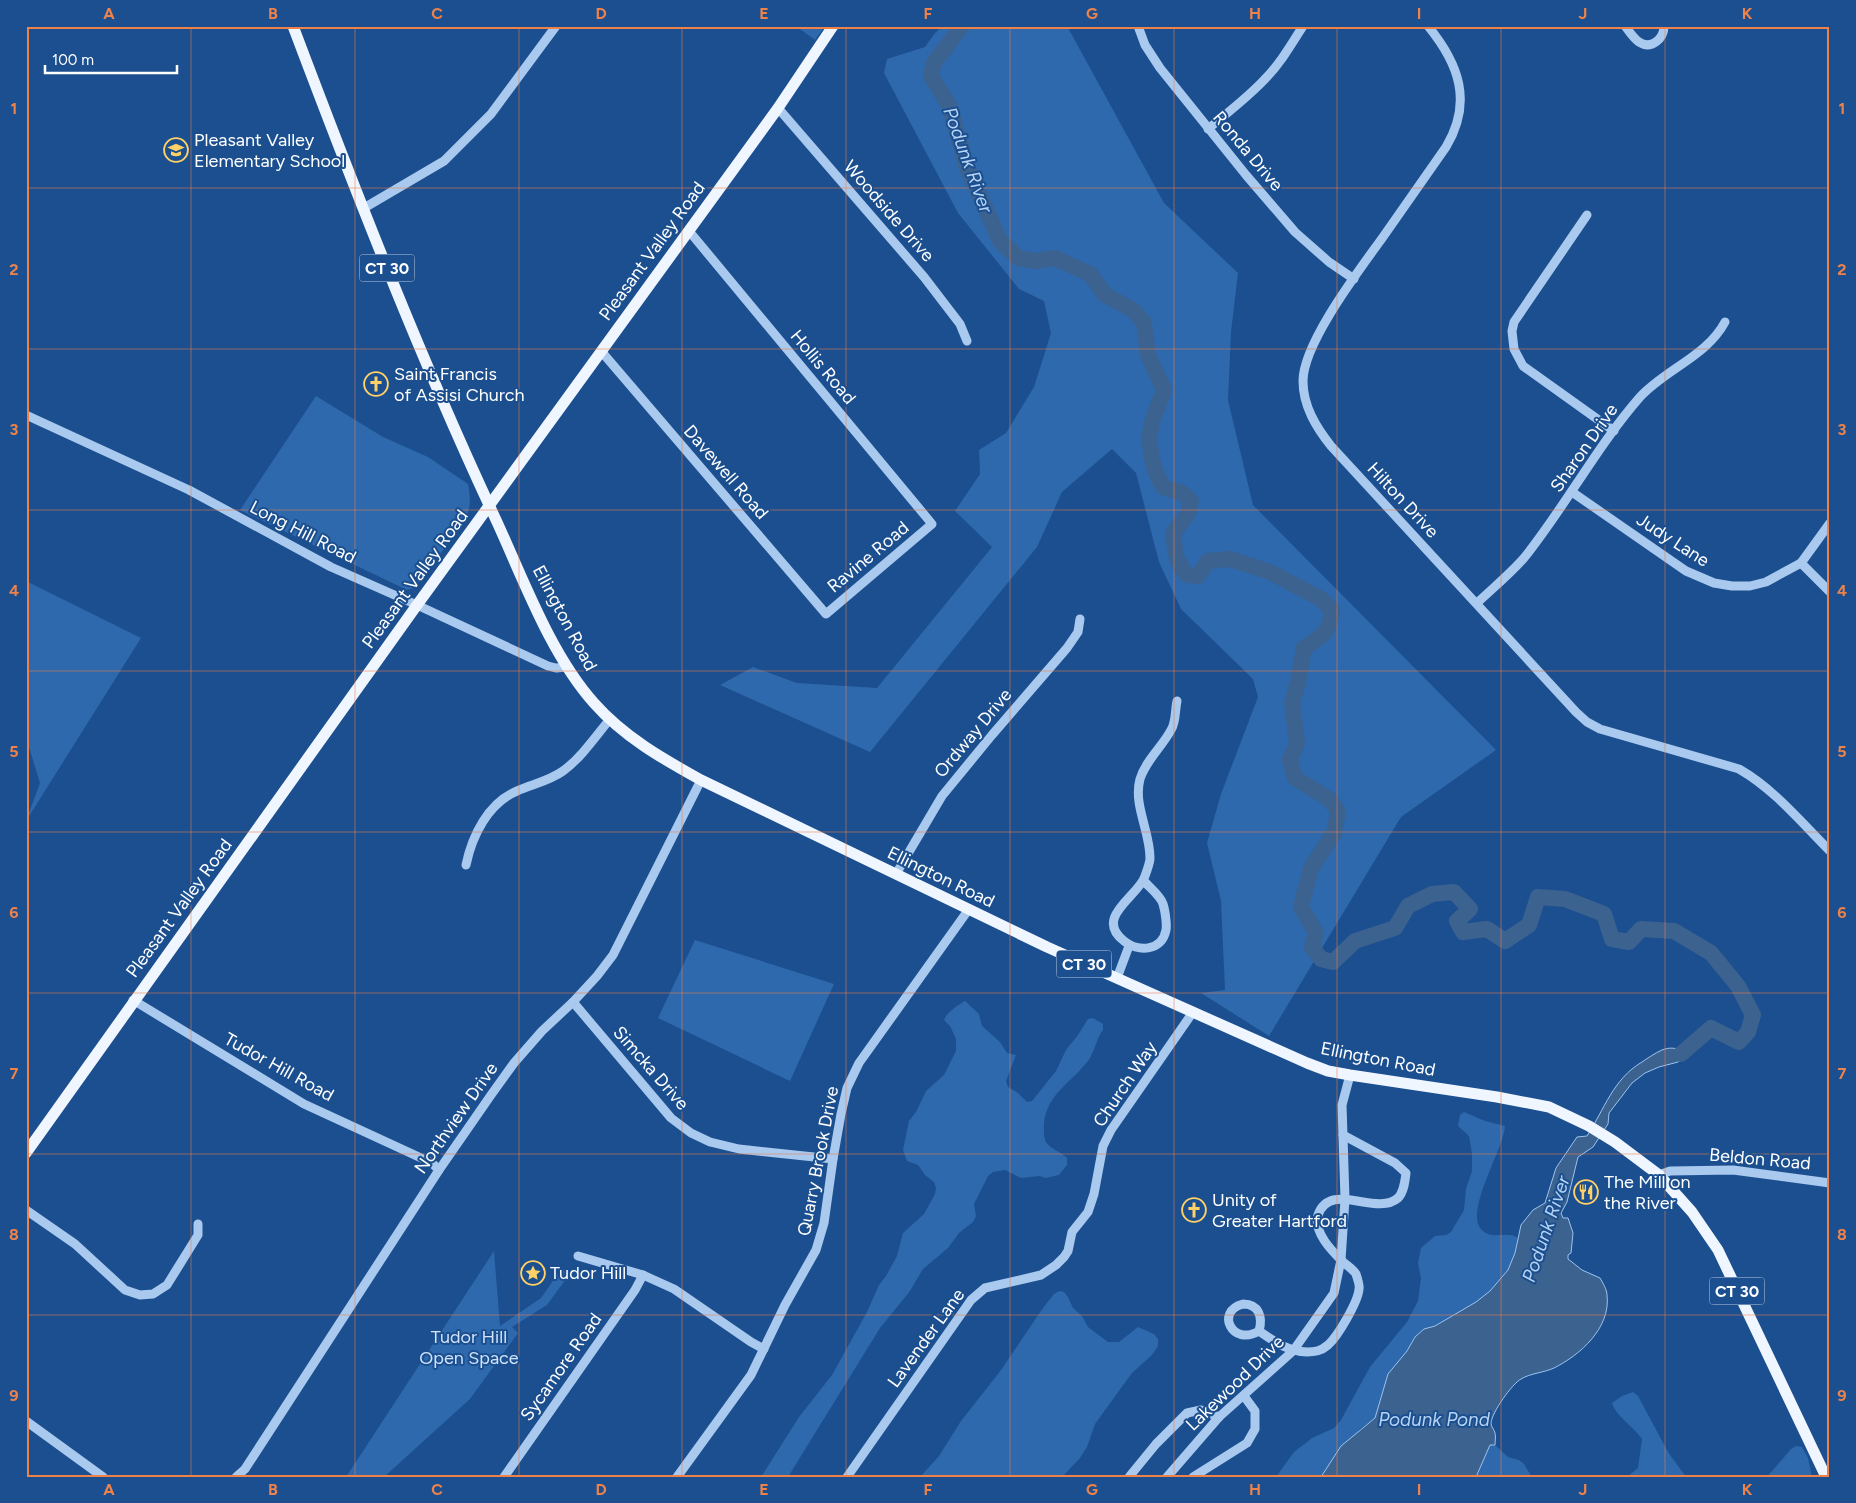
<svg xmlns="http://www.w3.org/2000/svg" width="1856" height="1503" font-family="Figtree,sans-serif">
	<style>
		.green { fill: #2e69ad }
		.water { fill: #3c6290; stroke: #9cc4f0 }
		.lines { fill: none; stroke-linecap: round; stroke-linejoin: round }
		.river { stroke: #3c6290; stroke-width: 16 }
		.minor { stroke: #a9c9ee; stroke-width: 9 }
		.major { stroke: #f0f6ff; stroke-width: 11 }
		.grid { fill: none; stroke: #ee8249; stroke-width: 1; stroke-opacity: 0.55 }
		.labels { text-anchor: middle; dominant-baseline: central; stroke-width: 4; stroke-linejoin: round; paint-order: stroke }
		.shield { fill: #1b4f8f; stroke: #bbcadd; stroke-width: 1 }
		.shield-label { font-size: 16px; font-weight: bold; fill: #fff }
		.poi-label { font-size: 18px; fill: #fff; stroke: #1b4f8f; text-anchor: start }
		.street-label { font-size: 18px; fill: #fff; stroke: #1b4f8f }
		.park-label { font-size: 18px; fill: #cfe3fa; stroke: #1b4f8f }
		.water-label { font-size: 19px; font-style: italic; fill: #b5d3f5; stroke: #1b4f8f }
		.neatline { fill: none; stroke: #ee8249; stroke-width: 2 }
		.grid-label { font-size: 16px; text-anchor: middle; font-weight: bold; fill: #ee8249 }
	</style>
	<rect width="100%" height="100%" fill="#1b4f8f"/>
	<g class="green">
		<path d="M 796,26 L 825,26 L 815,40 Z"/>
		<path d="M 943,26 L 1067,26 L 1164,203 L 1238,273 L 1231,332 L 1228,400 L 1253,505 L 1496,750 L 1401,817 L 1269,1036 L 1201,993 L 1225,990 L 1221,901 L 1207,843 L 1221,794 L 1258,697 L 1253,679 L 1181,609 L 1159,562 L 1136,473 L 1112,449 L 1062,492 L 1037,547 L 870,752 L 720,685 L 753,667 L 797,683 L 877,688 L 992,547 L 955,511 L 980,474 L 979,450 L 1006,433 L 1034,387 L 1051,333 L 1044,301 L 1019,289 L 958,213 L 884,73 L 887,59 L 925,47 L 935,33 Z"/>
		<path d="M 316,396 L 383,437 L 428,457 L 468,484 C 471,501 471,508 463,524 L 414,588 L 407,590 L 240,510 Z"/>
		<path d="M 26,581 L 141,638 L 26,821 L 40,783 L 28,744 L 26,742 Z"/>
		<path d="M 695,940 L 834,984 L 790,1081 L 658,1018 Z"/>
		<path d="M 965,1001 L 979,1014 L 982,1026 L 1000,1042 L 1007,1053 L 1016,1055 L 1006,1081 L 1008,1087 L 1018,1093 L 1027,1102 L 1032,1101 L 1056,1071 L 1066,1050 L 1078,1035 L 1088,1019 L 1093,1018 L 1103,1024 L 1103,1030 C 1096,1039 1095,1051 1088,1061 C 1070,1084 1042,1097 1044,1131 C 1044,1135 1044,1138 1046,1142 C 1052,1150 1060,1151 1067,1158 L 1067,1165 L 1059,1175 L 1046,1178 L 1039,1176 L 1021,1178 L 1005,1170 L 993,1172 L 988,1176 L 974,1204 L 976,1216 L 973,1222 L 959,1233 L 948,1248 L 923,1269 L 910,1291 L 880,1328 L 788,1477 L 761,1477 L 799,1417 L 832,1375 L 867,1312 L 879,1285 L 886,1276 L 897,1256 L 903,1233 L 924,1214 L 935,1194 L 936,1188 L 934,1182 L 925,1175 L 918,1165 L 907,1161 L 903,1150 L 909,1121 L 916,1112 L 926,1091 L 944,1075 L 956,1051 L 956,1039 L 950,1026 L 944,1020 C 947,1012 958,1005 965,1001 Z"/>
		<path d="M 1464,1112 L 1485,1121 L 1505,1126 C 1504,1149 1463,1213 1482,1230 C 1493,1241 1506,1230 1518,1238 L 1515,1253 L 1508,1270 L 1490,1291 L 1476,1302 L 1435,1326 L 1424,1329 L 1415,1337 L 1407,1351 L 1388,1374 L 1375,1418 L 1360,1429 L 1321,1477 L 1276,1477 L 1294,1452 L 1312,1438 L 1334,1428 L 1341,1420 L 1370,1367 L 1407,1322 L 1418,1301 L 1421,1278 L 1418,1263 L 1421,1248 L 1435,1236 L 1446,1235 L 1451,1232 L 1464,1210 L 1466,1189 L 1472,1171 L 1472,1154 L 1469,1136 L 1458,1126 L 1460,1115 Z"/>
		<path d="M 494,1251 L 500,1326 L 541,1298 L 562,1268 L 569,1275 L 547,1305 L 512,1327 L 518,1333 L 470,1399 L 384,1477 L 346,1477 Z"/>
		<path d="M 1059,1291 L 1064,1292 L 1068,1297 L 1073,1308 L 1082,1316 L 1088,1327 L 1108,1342 L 1119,1342 L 1138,1327 L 1154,1334 L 1158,1339 L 1158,1346 L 1152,1355 L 1132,1373 L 1095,1424 L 1087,1447 L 1080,1458 L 1062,1477 L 920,1477 L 939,1456 L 961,1421 L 1001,1370 L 1043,1308 L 1054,1294 Z"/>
		<path d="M 1633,1392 L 1638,1396 L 1668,1452 L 1686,1477 L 1627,1477 L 1638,1468 L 1642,1439 C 1635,1428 1615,1415 1612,1403 L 1622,1396 Z"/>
		<path d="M 1490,1445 L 1495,1445 L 1508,1457 L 1519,1460 L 1524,1464 L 1530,1474 L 1529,1477 L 1476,1477 Z"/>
		<path d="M 1796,1446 L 1802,1447 L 1808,1458 L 1812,1477 L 1767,1477 L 1791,1449 Z"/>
	</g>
	<path class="water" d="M 1693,1039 L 1696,1040 L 1697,1043 L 1692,1051 L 1678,1062 L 1659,1067 L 1645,1073 L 1632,1083 L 1609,1113 L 1608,1124 L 1593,1147 L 1578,1157 L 1567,1202 L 1561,1213 L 1563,1218 L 1568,1218 L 1573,1233 L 1571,1253 L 1568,1255 L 1568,1259 L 1582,1270 L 1600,1278 C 1603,1283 1607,1290 1607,1295 C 1611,1328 1580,1355 1554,1368 C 1543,1373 1531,1373 1521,1379 C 1512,1384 1492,1412 1491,1423 C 1491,1427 1494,1429 1495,1433 C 1496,1437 1495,1441 1495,1445 L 1490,1445 L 1476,1477 L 1321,1477 L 1341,1446 L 1375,1418 L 1388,1374 L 1407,1351 L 1415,1337 L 1424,1329 L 1435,1326 L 1476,1302 L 1490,1291 L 1508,1270 L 1515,1253 L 1521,1225 L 1533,1210 L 1545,1203 L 1556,1168 L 1577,1137 L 1587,1136 C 1604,1110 1613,1079 1642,1062 C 1648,1058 1655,1053 1662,1050 C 1678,1044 1676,1056 1693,1039 Z"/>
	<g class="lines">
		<path class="river" d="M 962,26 L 934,63 L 931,76 L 950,107 L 966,165 L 1000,241 L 1018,258 L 1035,261 L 1055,258 L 1090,274 L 1105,295 L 1133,310 L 1144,323 L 1148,355 L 1164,390 C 1160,401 1155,412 1152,423 C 1146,443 1153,470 1163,487 L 1182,493 L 1191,501 L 1188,514 L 1174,532 C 1174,551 1175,560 1187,575 L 1198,576 L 1208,561 L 1230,559 L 1270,572 L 1321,599 L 1332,610 C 1330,633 1322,636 1304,648 L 1298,682 L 1292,703 L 1297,743 L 1290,760 L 1295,778 L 1329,799 L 1338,811 L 1334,833 L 1311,868 L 1301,907 L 1316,933 L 1312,947 L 1321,959 L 1333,962 L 1355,941 L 1395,928 L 1408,906 L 1432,894 L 1454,892 L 1470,909 L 1457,921 L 1463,932 L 1487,929 L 1505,941 L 1529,925 L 1538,897 L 1565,899 L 1604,914 L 1612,939 L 1629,942 L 1641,929 L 1674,931 L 1711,953 L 1738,986 L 1753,1015 L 1748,1032 L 1739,1042 L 1711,1028 L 1681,1054"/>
		<g class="minor">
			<path d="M 1138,26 L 1145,45 L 1160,68 L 1246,175 L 1295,232 L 1329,262 L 1354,279"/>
			<path d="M 1428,26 C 1459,64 1473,102 1446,147 C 1425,177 1404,207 1383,237 C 1360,269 1303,343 1303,381 C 1303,406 1316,427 1331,446 L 1576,712 L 1587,722 L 1600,729 L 1739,769 C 1774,789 1801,822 1830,851"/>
			<path d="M 1625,26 C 1629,31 1633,38 1639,42 C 1651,50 1664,39 1664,26"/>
			<path d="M 778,108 L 924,277 L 960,324 L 967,341"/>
			<path d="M 1208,129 C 1227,113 1247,98 1264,80 C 1280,64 1291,45 1303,26"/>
			<path d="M 364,208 L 444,161 L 491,114 L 556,26"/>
			<path d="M 1587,215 L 1514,322 L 1512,331 L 1514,349 L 1523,366 L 1614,431"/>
			<path d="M 601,351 L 826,614 L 932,524 L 689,231"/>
			<path d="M 26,415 L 189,490 L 331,567 L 417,605 L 548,666 L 556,668 L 567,667"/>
			<path d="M 1572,492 L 1686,571 L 1714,583 L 1732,586 L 1750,586 L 1766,582 L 1801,563 L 1830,523"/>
			<path d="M 1801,563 L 1830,592"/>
			<path d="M 1477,603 C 1493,588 1510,574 1524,558 C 1565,507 1597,446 1640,397 C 1666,369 1707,356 1725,322"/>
			<path d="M 466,865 C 472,836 488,803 517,791 C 533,784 549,781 563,771 C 581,758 596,736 610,719"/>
			<path d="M 896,874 L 942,796 L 992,735 L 1067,648 L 1078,632 L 1080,619"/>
			<path d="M 1144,881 C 1149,887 1161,896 1163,904 C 1165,910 1167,924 1166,930 C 1162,952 1137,952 1124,941 C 1093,917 1139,896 1145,876 C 1147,870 1150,863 1150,858 C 1150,831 1133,805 1140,779 C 1146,760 1162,747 1171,730 C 1176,723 1175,710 1177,701"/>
			<path d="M 1117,978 L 1129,946"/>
			<path d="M 133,1000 L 304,1104 L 432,1163 L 439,1170"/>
			<path d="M 573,1002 L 671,1118 L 691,1133 L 710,1142 L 739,1149 L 833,1159"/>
			<path d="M 1659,1175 L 1670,1171 L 1733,1170 L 1830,1183"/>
			<path d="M 26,1210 L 75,1244 L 125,1290 L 140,1295 L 153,1294 L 167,1285 L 198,1235 L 198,1224"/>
			<path d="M 578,1256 L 643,1275 L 674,1289 L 751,1342 L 764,1349"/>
			<path d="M 1243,1304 C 1259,1304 1263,1317 1259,1331 C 1232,1347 1215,1311 1243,1304 Z"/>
			<path d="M 1259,1331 C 1275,1342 1287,1351 1307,1352 C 1315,1352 1321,1351 1328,1345 C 1338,1336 1358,1302 1359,1289 C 1360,1286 1357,1277 1356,1274 C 1353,1269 1346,1265 1342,1261 C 1332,1251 1313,1232 1318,1215 C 1330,1180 1376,1217 1398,1198 C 1404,1192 1405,1181 1406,1173 L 1395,1163 L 1343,1135"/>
			<path d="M 26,1421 L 103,1477"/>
			<path d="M 236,1477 L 245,1469 L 439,1170 L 491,1095 L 514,1063 L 542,1031 L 573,1002 L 597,976 L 613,955 L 701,780"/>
			<path d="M 504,1477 L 635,1290 L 643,1275"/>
			<path d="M 677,1477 L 751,1375 L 785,1305 L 816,1250 L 824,1223 L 833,1159 L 841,1114 L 847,1088 L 859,1063 L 969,909"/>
			<path d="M 847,1477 L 971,1300 L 985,1288 L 1041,1275 L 1056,1265 L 1064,1257 L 1068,1251 L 1072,1232 L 1088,1212 L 1094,1194 L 1103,1146 L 1111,1130 L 1193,1012"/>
			<path d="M 1129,1477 L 1156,1444 L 1187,1413 L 1201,1410 L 1219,1417"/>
			<path d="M 1167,1477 L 1219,1417 L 1293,1351 L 1334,1293 L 1341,1260 L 1345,1199 L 1342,1105 L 1350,1075"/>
			<path d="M 1193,1477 L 1247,1443 L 1255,1429 L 1255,1411 L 1244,1396"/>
		</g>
		<g class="major">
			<path d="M 293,26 C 356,193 421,360 497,522 C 524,581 551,655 594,703 C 624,737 663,759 701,780 L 1047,947 L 1307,1063 L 1328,1071 L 1350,1075 L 1497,1097 L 1549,1107 L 1589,1126 L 1615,1142 L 1659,1175 L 1692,1212 L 1718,1250 L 1826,1477"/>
			<path d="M 26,1153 L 417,605 L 778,108 L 833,26"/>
		</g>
	</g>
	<path class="grid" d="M 191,26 L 191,1477M 355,26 L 355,1477M 519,26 L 519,1477M 682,26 L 682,1477M 846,26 L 846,1477M 1010,26 L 1010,1477M 1174,26 L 1174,1477M 1337,26 L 1337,1477M 1501,26 L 1501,1477M 1665,26 L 1665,1477M 26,188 L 1830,188M 26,349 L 1830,349M 26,510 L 1830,510M 26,671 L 1830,671M 26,832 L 1830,832M 26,993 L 1830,993M 26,1154 L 1830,1154M 26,1315 L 1830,1315"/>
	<defs>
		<g id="school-ring" transform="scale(1.25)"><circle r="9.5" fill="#1b4f8f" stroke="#ffd166" stroke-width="1.5"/><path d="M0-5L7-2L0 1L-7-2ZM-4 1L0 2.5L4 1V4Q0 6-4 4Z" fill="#ffd166"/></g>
		<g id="church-ring" transform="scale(1.25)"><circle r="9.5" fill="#1b4f8f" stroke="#ffd166" stroke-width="1.5"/><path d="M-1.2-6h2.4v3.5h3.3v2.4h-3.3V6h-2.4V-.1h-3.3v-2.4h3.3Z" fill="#ffd166"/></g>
		<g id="restaurant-ring" transform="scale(1.25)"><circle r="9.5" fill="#1b4f8f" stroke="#ffd166" stroke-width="1.5"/><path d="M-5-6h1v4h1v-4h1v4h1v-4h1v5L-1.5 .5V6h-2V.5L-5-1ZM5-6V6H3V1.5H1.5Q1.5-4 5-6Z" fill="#ffd166"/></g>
		<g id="sight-ring" transform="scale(1.25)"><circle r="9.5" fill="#1b4f8f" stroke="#ffd166" stroke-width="1.5"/><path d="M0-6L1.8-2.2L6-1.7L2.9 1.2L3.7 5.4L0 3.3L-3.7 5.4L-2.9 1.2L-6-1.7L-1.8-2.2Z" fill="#ffd166"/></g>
	</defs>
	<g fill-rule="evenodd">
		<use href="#school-ring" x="176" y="150"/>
		<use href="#church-ring" x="376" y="384"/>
		<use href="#restaurant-ring" x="1586" y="1192"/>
		<use href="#church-ring" x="1194" y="1210"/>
		<use href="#sight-ring" x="533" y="1273"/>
	</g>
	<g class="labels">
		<g class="shield">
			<rect x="359.5" y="254.5" width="55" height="27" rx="4"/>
			<rect x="1056.5" y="950.5" width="55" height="27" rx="4"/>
			<rect x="1709.5" y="1277.5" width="55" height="27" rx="4"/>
		</g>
		<g class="shield-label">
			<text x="387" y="268">CT 30</text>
			<text x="1084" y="964">CT 30</text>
			<text x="1737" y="1291">CT 30</text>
		</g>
		<g class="poi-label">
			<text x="194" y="140">Pleasant Valley<tspan x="194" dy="21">Elementary School</tspan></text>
			<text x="394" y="374">Saint Francis<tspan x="394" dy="21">of Assisi Church</tspan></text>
			<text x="1604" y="1182">The Mill on<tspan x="1604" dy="21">the River</tspan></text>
			<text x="1212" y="1200">Unity of<tspan x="1212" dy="21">Greater Hartford</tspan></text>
			<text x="550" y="1273">Tudor Hill</text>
		</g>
		<g class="street-label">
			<text transform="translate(1248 151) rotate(50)">Ronda Drive</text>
			<text transform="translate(889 211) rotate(49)">Woodside Drive</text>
			<text transform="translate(652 251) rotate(-54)">Pleasant Valley Road</text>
			<text transform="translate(823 367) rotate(50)">Hollis Road</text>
			<text transform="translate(1584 448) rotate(-55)">Sharon Drive</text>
			<text transform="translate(726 472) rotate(49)">Davewell Road</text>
			<text transform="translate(1403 500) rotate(47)">Hilton Drive</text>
			<text transform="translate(303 532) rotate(27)">Long Hill Road</text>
			<text transform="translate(1673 540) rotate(33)">Judy Lane</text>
			<text transform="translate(868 557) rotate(-40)">Ravine Road</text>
			<text transform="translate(415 579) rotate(-54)">Pleasant Valley Road</text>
			<text transform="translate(565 618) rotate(62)">Ellington Road</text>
			<text transform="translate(973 733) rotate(-50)">Ordway Drive</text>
			<text transform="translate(941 877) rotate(26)">Ellington Road</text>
			<text transform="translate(179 908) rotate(-54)">Pleasant Valley Road</text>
			<text transform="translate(1378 1059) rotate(11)">Ellington Road</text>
			<text transform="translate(279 1067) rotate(29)">Tudor Hill Road</text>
			<text transform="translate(651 1068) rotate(49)">Simcka Drive</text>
			<text transform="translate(1125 1084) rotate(-56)">Church Way</text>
			<text transform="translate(456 1118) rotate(-55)">Northview Drive</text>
			<text transform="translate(1760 1159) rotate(5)">Beldon Road</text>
			<text transform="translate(818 1161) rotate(-79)">Quarry Brook Drive</text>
			<text transform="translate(926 1338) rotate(-54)">Lavender Lane</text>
			<text transform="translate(561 1367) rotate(-55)">Sycamore Road</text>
			<text transform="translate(1235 1383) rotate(-44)">Lakewood Drive</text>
		</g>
		<g class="park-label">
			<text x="469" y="1337">Tudor Hill<tspan x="469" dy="21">Open Space</tspan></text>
		</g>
		<g class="water-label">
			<text transform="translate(968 160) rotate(70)">Podunk River</text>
			<text transform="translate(1546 1229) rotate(-71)">Podunk River</text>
			<text x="1434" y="1419">Podunk Pond</text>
		</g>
	</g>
	<rect width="1856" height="1503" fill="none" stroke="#1b4f8f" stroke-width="55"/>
	<path d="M45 65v8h132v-8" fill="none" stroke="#ffffff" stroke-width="2.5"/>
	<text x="52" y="65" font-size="15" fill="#ffffff" stroke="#1b4f8f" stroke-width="4" paint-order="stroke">100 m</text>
	<rect x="28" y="28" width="1800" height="1448" class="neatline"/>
	<g class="grid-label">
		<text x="109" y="19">A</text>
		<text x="273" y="19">B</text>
		<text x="437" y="19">C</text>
		<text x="601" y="19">D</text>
		<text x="764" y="19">E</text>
		<text x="928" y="19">F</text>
		<text x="1092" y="19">G</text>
		<text x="1255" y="19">H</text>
		<text x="1419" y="19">I</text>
		<text x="1583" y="19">J</text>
		<text x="1747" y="19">K</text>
		<text x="14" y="114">1</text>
		<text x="1842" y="114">1</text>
		<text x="14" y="275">2</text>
		<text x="1842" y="275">2</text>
		<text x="14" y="435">3</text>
		<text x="1842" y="435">3</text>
		<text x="14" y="596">4</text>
		<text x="1842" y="596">4</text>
		<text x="14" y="757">5</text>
		<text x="1842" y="757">5</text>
		<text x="14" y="918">6</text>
		<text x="1842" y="918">6</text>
		<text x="14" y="1079">7</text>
		<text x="1842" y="1079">7</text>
		<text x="14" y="1240">8</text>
		<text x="1842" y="1240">8</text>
		<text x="14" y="1401">9</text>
		<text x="1842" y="1401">9</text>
		<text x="109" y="1495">A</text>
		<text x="273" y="1495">B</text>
		<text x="437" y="1495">C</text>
		<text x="601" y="1495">D</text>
		<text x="764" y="1495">E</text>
		<text x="928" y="1495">F</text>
		<text x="1092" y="1495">G</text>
		<text x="1255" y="1495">H</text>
		<text x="1419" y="1495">I</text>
		<text x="1583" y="1495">J</text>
		<text x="1747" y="1495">K</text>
	</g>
</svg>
